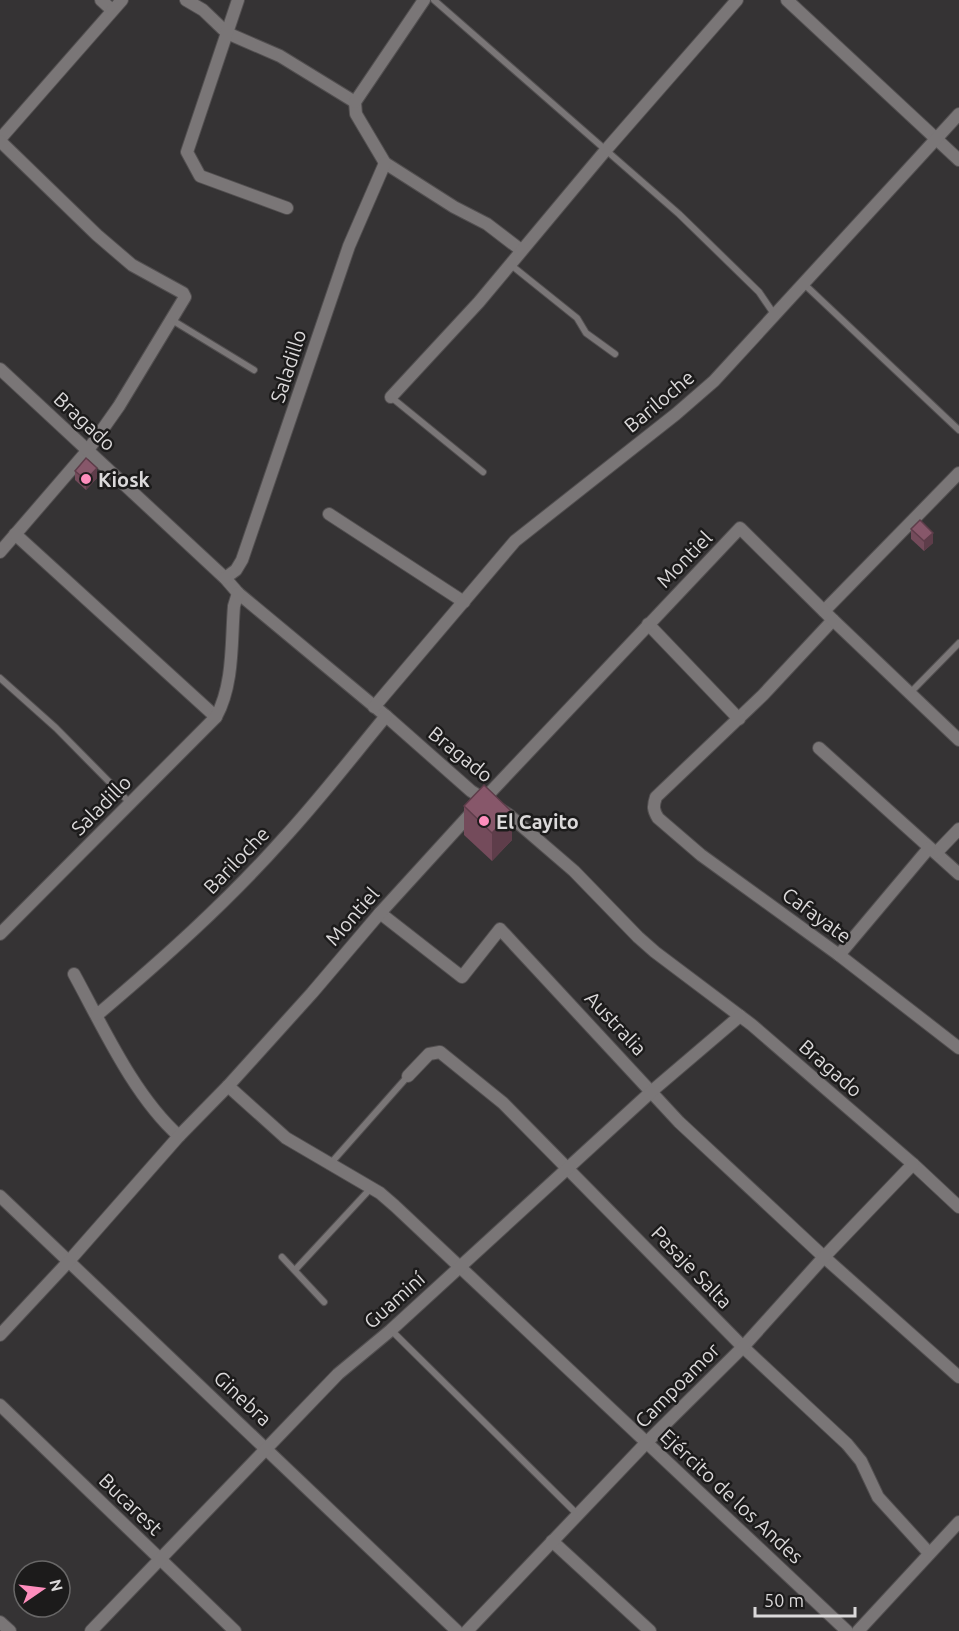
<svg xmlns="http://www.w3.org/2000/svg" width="959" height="1631" font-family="Ubuntu,sans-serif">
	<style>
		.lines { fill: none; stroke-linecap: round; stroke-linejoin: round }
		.lane-casing { stroke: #524f50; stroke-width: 8 }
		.street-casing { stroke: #524f50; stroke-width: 14 }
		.lane { stroke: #7a7677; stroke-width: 6 }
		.street { stroke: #7a7677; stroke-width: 12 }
		.wall { fill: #744b5b }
		.shaded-wall { fill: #5e3d4a }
		.building { fill: #87576a; stroke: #5e3d4a; stroke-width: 1.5 }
		.poi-dot { fill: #fe8ebd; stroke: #1c1b1b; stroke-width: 2 }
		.labels { text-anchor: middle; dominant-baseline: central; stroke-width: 5; stroke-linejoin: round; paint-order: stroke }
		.street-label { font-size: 20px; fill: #dbd9da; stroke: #1c1b1b }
		.poi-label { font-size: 20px; font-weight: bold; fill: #dbd9da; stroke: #1c1b1b; text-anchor: start }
	</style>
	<rect width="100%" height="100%" fill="#353334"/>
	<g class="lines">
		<g class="lane-casing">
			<g id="lane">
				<path d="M 434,0 L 679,214 L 759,292 L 774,314"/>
				<path d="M 511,265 L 577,318 L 586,333 L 615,354"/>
				<path d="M 803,283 L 959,430"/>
				<path d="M 172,320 L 254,370"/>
				<path d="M 391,397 L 483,472"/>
				<path d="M 0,678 L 56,728 L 130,803"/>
				<path d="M 911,692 L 959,643"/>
				<path d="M 331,1163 L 408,1076"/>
				<path d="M 282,1257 L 324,1302"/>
				<path d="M 295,1270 L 371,1188"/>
				<path d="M 391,1330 L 578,1515"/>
			</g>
		</g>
		<g class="street-casing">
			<g id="street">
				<path d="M 101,0 L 112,10"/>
				<path d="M 186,0 L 203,10 L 227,33 L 280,56 L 355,102"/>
				<path d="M 238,0 L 187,152 L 200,176 L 287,208"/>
				<path d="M 787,0 L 959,160"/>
				<path d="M 355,102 L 356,114 L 385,163 L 454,207 L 487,224 L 521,250"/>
				<path d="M 355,102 L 424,0"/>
				<path d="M 0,139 L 122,0"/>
				<path d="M 0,141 L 97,235 L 132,265 L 183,293 L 185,297 L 119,406 L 88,450 L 0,552"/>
				<path d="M 0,369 L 225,578 L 238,593 L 386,716 L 471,791 L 509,815 L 574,871 L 638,937 L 655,952 L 752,1025 L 913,1164 L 959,1207"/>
				<path d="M 391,397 L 479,302 L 605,151 L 737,0"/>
				<path d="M 329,514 L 464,602"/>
				<path d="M 15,534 L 216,717"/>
				<path d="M 225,578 L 236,570 L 242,560 L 349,246 L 385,163"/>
				<path d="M 824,611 L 959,473"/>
				<path d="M 833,620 L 763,695 L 656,797 C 653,806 653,810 658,818 L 701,855 L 839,955 L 959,1048"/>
				<path d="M 648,624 L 739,719"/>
				<path d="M 374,707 L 515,541 L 676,414 L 714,381 L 959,114"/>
				<path d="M 819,748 L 959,874"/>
				<path d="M 936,853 L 959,829"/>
				<path d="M 380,913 L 462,977 L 500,929 L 679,1122 L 824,1257 L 959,1377"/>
				<path d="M 0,934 L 216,717 C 234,684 231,642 234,606 L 238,593"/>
				<path d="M 839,955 L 929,848"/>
				<path d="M 74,974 C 103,1027 134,1096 179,1136"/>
				<path d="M 97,1015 C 162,960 226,903 283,839 C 319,800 352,757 386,716"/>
				<path d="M 408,1076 L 429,1054 L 440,1052 L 503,1103 L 743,1347 L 847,1444 L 861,1461 L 878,1497 L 929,1553"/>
				<path d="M 228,1086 L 286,1138 L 380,1193 L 395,1206 L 847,1631"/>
				<path d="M 0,1196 L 457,1631"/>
				<path d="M 0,1335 L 69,1261 L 179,1136 L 228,1086 L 312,993 L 380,913 L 484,799 L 740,528 L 833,620 L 959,740"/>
				<path d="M 0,1405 L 235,1631"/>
				<path d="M 552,1541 L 650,1631"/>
				<path d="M 0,1622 L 10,1631"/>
				<path d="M 91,1631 L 338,1374 L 391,1330 L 652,1091 L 740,1016"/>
				<path d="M 467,1631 L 647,1442 L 743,1347 L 824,1257 L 913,1164"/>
				<path d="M 858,1631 L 959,1522"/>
			</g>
		</g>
		<use href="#lane" class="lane"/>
		<use href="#street" class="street"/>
	</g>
	<g class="wall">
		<path d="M 75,471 L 97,478 L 86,490 L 75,480 Z"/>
		<path d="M 911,529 L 933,543 L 924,551 L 911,539 Z"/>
		<path d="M 464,806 L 512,840 L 492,861 L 464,835 Z"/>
	</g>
	<g class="shaded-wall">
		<path d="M 97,468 L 97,478 L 86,490 L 86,480 Z"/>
		<path d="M 933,533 L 933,543 L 924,551 L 924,541 Z"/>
		<path d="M 512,812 L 512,840 L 492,861 L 492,833 Z"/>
	</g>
	<g class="building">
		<path d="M 86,458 L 97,468 L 86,480 L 75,471 Z"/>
		<path d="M 920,520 L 933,533 L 924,541 L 911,529 Z"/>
		<path d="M 484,785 L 512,812 L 492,833 L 464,806 Z"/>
	</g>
	<g class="poi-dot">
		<circle cx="86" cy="479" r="6"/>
		<circle cx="484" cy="821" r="6"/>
	</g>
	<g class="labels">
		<g class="street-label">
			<text transform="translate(288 366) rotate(-72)">Saladillo</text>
			<text transform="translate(659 401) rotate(-40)">Bariloche</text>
			<text transform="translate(85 421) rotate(43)">Bragado</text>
			<text transform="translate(684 559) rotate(-46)">Montiel</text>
			<text transform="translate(461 754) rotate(39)">Bragado</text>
			<text transform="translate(101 805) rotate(-45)">Saladillo</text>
			<text transform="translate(236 860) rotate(-46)">Bariloche</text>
			<text transform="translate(817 915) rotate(36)">Cafayate</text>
			<text transform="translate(352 916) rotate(-49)">Montiel</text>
			<text transform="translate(616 1023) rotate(47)">Australia</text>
			<text transform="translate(831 1068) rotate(41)">Bragado</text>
			<text transform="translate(692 1267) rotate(46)">Pasaje Salta</text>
			<text transform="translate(394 1300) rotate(-42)">Guaminí</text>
			<text transform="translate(677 1385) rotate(-45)">Campoamor</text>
			<text transform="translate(243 1398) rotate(43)">Ginebra</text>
			<text transform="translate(732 1496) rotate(43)">Ejército de los Andes</text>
			<text transform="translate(131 1504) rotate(44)">Bucarest</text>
		</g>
		<g class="poi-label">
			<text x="98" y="479">Kiosk</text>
			<text x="496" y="821">El Cayito</text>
		</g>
	</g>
	<g transform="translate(42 1589) rotate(76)"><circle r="28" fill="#1c1b1b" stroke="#686767" stroke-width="1.5"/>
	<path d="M0-4.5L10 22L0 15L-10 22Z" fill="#fe8ebd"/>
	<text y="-9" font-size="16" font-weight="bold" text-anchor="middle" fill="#dbd9da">N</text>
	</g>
	<path d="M755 1607v9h100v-9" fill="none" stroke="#dbd9da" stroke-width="3"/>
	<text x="764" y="1607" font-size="18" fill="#dbd9da" stroke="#1c1b1b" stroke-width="4.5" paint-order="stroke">50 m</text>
</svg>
